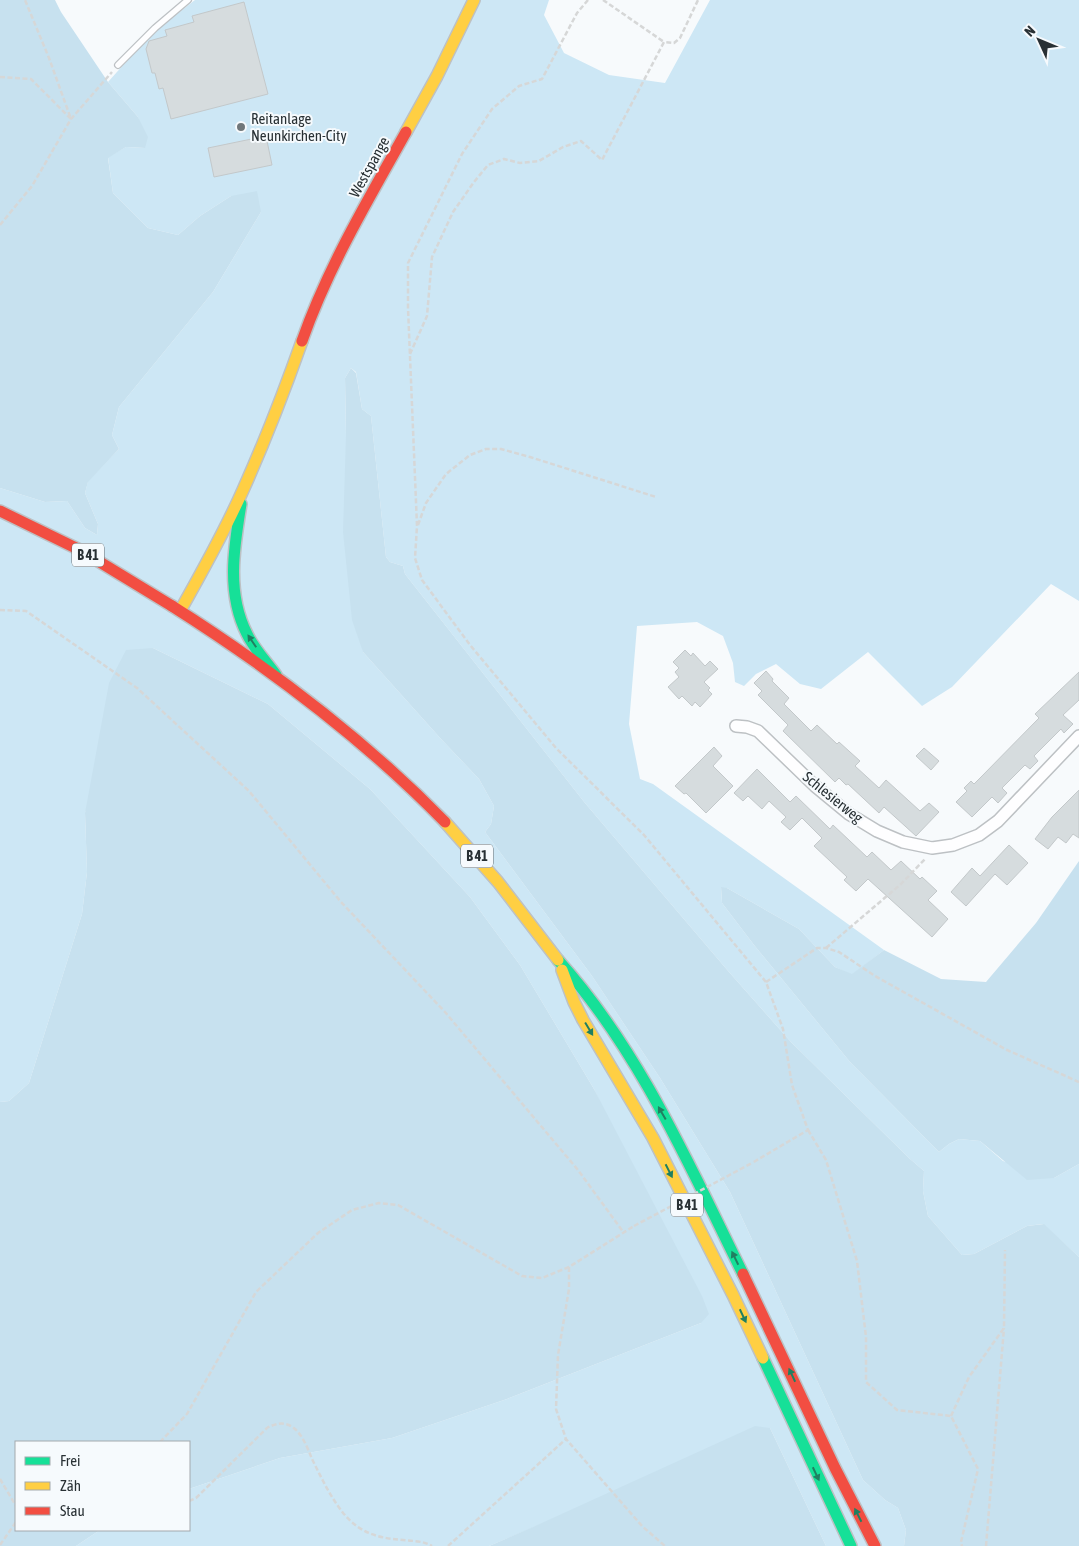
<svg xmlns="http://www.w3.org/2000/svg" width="1079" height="1546" font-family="'Asap Condensed',sans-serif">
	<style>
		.green { fill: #cde7f5 }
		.forest { fill: #c7e1ef }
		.building { fill: #d6dcde; stroke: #c3c8ca }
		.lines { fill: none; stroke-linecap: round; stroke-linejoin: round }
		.lane-casing { stroke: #bdc1c4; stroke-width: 8 }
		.street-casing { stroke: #bdc1c4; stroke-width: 14 }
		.fast-casing { stroke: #bdc1c4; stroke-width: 14 }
		.slow-casing { stroke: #bdc1c4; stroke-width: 14 }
		.jam-casing { stroke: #bdc1c4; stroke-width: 14 }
		.path { stroke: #d6d7d7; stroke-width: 2.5; stroke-dasharray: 5 2.5; stroke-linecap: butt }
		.lane { stroke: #fefeff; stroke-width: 5.5 }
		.street { stroke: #fefeff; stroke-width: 11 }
		.fast { stroke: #16e098; stroke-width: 11 }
		.slow { stroke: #ffcf43; stroke-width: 11 }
		.jam { stroke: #f24e42; stroke-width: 11 }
		.path-bridge { stroke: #d6d7d7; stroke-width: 2.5; stroke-dasharray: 5 2.5; stroke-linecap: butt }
		.oneway { fill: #207f61 }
		.poi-dot { fill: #70777a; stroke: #f6fafd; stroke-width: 2 }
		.labels { text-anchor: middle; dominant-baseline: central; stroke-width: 4; stroke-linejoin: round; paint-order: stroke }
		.shield { fill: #f6fafd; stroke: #666d70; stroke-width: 1 }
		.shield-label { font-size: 14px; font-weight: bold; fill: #283034 }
		.poi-label { font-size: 15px; fill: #283034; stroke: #f6fafd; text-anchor: start }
		.street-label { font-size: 15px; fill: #283034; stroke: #f6fafd }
	</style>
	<rect width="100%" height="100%" fill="#f7fafc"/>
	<path class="green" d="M 195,0 L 549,0 L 544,15 L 564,53 L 609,75 L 665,83 L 710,0 L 1079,0 L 1079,601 L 1051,584 L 952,687 L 922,706 L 868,652 L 821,689 L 800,684 L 776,664 L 756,674 L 744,686 L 735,682 L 733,663 L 723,636 L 697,622 L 637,626 L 629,724 L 640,779 L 653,784 L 884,950 L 852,975 L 835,967 L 799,929 L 727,888 L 721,888 L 722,903 L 754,945 L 850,1062 L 939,1152 L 949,1144 L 959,1139 L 980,1141 L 1003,1161 L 1054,1178 L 1079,1164 L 1079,1257 L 1043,1224 L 1027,1226 L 974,1254 L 962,1255 L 928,1216 L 923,1191 L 924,1171 L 909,1158 L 791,1042 L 729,972 L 585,803 L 405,574 L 403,566 L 390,562 L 386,557 L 371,416 L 362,409 L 356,372 L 351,368 L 345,378 L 346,435 L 363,652 L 441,739 L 479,779 L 494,806 L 491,824 L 485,832 L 592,976 L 660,1078 L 730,1192 L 863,1480 L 885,1500 L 898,1508 L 906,1530 L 904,1546 L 826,1546 L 770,1428 L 489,1546 L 76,1546 L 100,1530 L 189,1530 L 189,1489 L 280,1458 L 392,1438 L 507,1399 L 701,1323 L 594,1089 L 520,965 L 470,897 L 370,789 L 268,704 L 153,648 L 85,813 L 87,872 L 82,914 L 29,1083 L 9,1101 L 0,1102 L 0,488 L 45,502 L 67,501 L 85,528 L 97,535 L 98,524 L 85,493 L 88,481 L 119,449 L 112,435 L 119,407 L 213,292 L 261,212 L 231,196 L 200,216 L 178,235 L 148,228 L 113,193 L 108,157 L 126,147 L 145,148 L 138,117 L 108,82 L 151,34 Z"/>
	<g class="forest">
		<path d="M 0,0 L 55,0 L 61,12 L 108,82 L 138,117 L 148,137 L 145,148 L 126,147 L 108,158 L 113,193 L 148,228 L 178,235 L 200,216 L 231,196 L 257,191 L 261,212 L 213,292 L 119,407 L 112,435 L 119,449 L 88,482 L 85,493 L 98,524 L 97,535 L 85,528 L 67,501 L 45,502 L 0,488 Z"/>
		<path d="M 351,368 L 356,373 L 362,409 L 371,416 L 386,557 L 390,562 L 403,566 L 405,574 L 585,803 L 729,972 L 791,1042 L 909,1158 L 924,1171 L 923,1191 L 928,1216 L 962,1255 L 974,1254 L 1027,1226 L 1044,1224 L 1079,1257 L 1079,1546 L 904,1546 L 906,1530 L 898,1508 L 885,1500 L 863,1480 L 730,1192 L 660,1078 L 592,976 L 485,832 L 491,824 L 494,806 L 479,779 L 441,739 L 363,652 L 352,620 L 343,532 L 346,435 L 345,378 Z"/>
		<path d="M 153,648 L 268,704 L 370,789 L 470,897 L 520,965 L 594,1089 L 702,1296 L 709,1314 L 701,1323 L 507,1399 L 392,1438 L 280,1458 L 189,1489 L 189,1442 L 16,1442 L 16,1530 L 100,1530 L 76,1546 L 0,1546 L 0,1102 L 9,1101 L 29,1083 L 82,914 L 87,872 L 85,813 L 109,683 L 126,650 Z"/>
		<path d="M 1079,861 L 1079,1164 L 1054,1178 L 1027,1180 L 980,1141 L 959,1139 L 949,1144 L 939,1152 L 850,1062 L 754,945 L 722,903 L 721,887 L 727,888 L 799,929 L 835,967 L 852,974 L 884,950 L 941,979 L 986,982 L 1036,923 Z"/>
		<path d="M 755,1426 L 770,1428 L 826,1546 L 489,1546 L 533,1527 Z"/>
	</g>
	<g class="building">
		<path d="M 244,2 L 268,94 L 171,119 L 163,88 L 159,89 L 155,73 L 152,73 L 146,49 L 149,41 L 167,36 L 165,30 L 194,22 L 192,16 Z"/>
		<path d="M 266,136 L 272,165 L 214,177 L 208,148 Z"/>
		<path d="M 685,650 L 691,656 L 693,653 L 705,666 L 710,661 L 718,669 L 704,682 L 710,688 L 708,690 L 712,694 L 700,707 L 695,702 L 692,706 L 682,696 L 679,699 L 668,687 L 679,677 L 675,672 L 679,668 L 673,662 Z"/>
		<path d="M 766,671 L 773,679 L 772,681 L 789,698 L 784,704 L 811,731 L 817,725 L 837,744 L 839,742 L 860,761 L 855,766 L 879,788 L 886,780 L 920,811 L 929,803 L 939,812 L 916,836 L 884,807 L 879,813 L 848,784 L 846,785 L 839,778 L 835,782 L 783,731 L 788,725 L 758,695 L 762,691 L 754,683 Z"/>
		<path d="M 1079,672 L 1079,700 L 1063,715 L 1073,724 L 1064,733 L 1061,729 L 1034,756 L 1038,761 L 1030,769 L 1025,765 L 1002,788 L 1007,793 L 998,803 L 992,797 L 972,817 L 956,802 L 967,791 L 964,788 L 971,781 L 974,784 L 981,777 L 1039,718 L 1035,714 Z"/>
		<path d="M 714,747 L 722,756 L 713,766 L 733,786 L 706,813 L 686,793 L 684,794 L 675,786 Z"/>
		<path d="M 924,748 L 939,761 L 931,770 L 916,756 Z"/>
		<path d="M 757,769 L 790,802 L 796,796 L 830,829 L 833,825 L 867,857 L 872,852 L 891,870 L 901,861 L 920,879 L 922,877 L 937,891 L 928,900 L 948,919 L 932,937 L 868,879 L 856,891 L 844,880 L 847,877 L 814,846 L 822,838 L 802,818 L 790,830 L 781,822 L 786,817 L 769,801 L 762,809 L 748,796 L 743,801 L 734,793 Z"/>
		<path d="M 1079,790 L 1079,838 L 1073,834 L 1066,843 L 1058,837 L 1048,849 L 1035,839 L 1052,817 Z"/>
		<path d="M 1009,845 L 1028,863 L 1007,885 L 995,874 L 966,906 L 951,892 L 972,868 L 980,876 Z"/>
	</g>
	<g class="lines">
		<g class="lane-casing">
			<path id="lane" d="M 118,65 L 155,28 L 188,0"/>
		</g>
		<g class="street-casing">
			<path id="street" d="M 736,726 L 747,727 L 758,731 L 815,786 L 849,814 L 877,831 L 903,842 L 932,848 L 953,845 L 979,835 L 998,821 L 1079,736"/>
		</g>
		<g class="fast-casing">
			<g id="fast">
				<path d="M 241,504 C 234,547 226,593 247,634 C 254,649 266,661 276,675"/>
				<path d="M 558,960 C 640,1051 689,1165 743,1274"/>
				<path d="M 763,1358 L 851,1546"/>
			</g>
		</g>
		<g class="slow-casing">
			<g id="slow">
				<path d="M 406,132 L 437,76 L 474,0"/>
				<path d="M 180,611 C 202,572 225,531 243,490 C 265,441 284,392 302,341"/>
				<path d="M 445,822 L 498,882 L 558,960"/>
				<path d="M 562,970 L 574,1002 L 583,1020 L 653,1138 L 733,1295 L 763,1358"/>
			</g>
		</g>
		<g class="jam-casing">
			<g id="jam">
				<path d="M 302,341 C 328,267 368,200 406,132"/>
				<path d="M 0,511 L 80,550 L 172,606"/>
				<path d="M 172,606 C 270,668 364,739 445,822"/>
				<path d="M 743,1274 L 835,1468 L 875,1546"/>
			</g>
		</g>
		<g class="path">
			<path d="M 588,0 L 577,13 L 542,79 L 519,86 L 492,109 L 462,154 L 408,263 L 408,308 L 417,526 L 415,558 L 422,580 L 470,645 L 556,748 L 644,835 L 766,982 L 783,1029 L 792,1085 L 808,1130 L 752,1163"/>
			<path d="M 603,0 L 664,42"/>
			<path d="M 0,77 L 31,79 L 71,119 L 49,58 L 25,0"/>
			<path d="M 0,225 L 32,186 L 71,119 L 112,72"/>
			<path d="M 410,354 L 427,316 L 432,257 L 453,212 L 474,182 L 488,165 L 504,159 L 520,163 L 539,161 L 563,147 L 581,141 L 602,160 L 664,42 L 674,43 L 680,38 L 698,0"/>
			<path d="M 418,525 L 426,503 L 446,474 L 470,455 L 486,449 L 501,449 L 530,457 L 656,497"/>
			<path d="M 0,610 L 26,611 L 137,688 L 249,791 L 341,902 L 445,1012 L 578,1170 L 624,1233"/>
			<path d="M 826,948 L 901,884 L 925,859"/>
			<path d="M 766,982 L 817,948 L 826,948 L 839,952 L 875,976 L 1007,1050 L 1079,1082"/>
			<path d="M 808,1130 L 826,1160 L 857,1261 L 866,1337 L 866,1382 L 897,1410 L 951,1416 L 978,1469 L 961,1542 L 962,1546"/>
			<path d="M 569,1267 L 569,1289 L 558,1355 L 556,1409 L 566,1439 L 642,1526 L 665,1546"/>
			<path d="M 951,1416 L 969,1377 L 1004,1328 L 1005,1250"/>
			<path d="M 160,1442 L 187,1414 L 256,1292 L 318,1233 L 352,1210 L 379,1203 L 398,1205 L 522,1276 L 542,1278 L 569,1267 L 634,1226"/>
			<path d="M 0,1479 L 16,1506"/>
			<path d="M 189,1501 L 196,1498 L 267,1428 C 276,1423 286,1421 295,1429 C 303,1436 308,1449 312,1459 C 320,1475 328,1492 338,1506 C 355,1531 374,1538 403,1540 C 413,1541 424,1541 432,1546"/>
			<path d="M 0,1545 L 16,1522"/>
			<path d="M 448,1546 L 566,1439"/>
			<path d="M 986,1546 L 1004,1328"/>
		</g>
		<use href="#lane" class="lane"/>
		<use href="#street" class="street"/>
		<use href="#fast" class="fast"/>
		<use href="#slow" class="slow"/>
		<use href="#jam" class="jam"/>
		<path class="path-bridge" d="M 634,1226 L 752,1163"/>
	</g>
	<defs><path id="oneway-solid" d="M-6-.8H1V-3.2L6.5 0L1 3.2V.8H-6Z" transform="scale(1.25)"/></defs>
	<g class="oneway">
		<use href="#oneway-solid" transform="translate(252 641) rotate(-124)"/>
		<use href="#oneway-solid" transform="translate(589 1029) rotate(59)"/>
		<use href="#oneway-solid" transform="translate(662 1113) rotate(-120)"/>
		<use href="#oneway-solid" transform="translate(669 1171) rotate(63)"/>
		<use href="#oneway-solid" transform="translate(735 1258) rotate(-116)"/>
		<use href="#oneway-solid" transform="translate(743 1316) rotate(65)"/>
		<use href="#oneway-solid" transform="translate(792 1375) rotate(-115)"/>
		<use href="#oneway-solid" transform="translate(816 1474) rotate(65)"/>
		<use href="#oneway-solid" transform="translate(858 1515) rotate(-117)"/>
	</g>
	<circle class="poi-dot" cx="241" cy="127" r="5"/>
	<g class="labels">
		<g class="shield">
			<rect x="72" y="543.5" width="32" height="23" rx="4"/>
			<rect x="461" y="844.5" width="32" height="23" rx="4"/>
			<rect x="671" y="1193.5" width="32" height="23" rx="4"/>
		</g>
		<g class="shield-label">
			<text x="88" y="555">B 41</text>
			<text x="477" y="856">B 41</text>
			<text x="687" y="1205">B 41</text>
		</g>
		<g class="poi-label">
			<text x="251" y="118">Reitanlage<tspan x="251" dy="17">Neunkirchen-City</tspan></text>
		</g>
		<g class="street-label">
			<text transform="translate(369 167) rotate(-61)">Westspange</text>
			<text transform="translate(833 797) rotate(39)">Schlesierweg</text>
		</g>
	</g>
	<rect x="15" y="1441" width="175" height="90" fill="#f6fafd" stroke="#a4a9ad"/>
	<rect x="25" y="1457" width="25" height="8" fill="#16e098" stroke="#a4a9ad"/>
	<text x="60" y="1466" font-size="15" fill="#283034">Frei</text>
	<rect x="25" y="1482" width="25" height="8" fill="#ffcf43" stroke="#a4a9ad"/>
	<text x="60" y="1491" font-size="15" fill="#283034">Zäh</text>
	<rect x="25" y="1507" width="25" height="8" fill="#f24e42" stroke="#a4a9ad"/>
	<text x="60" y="1516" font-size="15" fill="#283034">Stau</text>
	<g transform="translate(1039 40) rotate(314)" stroke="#f6fafd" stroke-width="4" paint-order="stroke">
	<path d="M0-4L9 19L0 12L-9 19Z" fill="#283034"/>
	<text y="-8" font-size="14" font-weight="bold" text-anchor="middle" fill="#283034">N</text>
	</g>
</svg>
